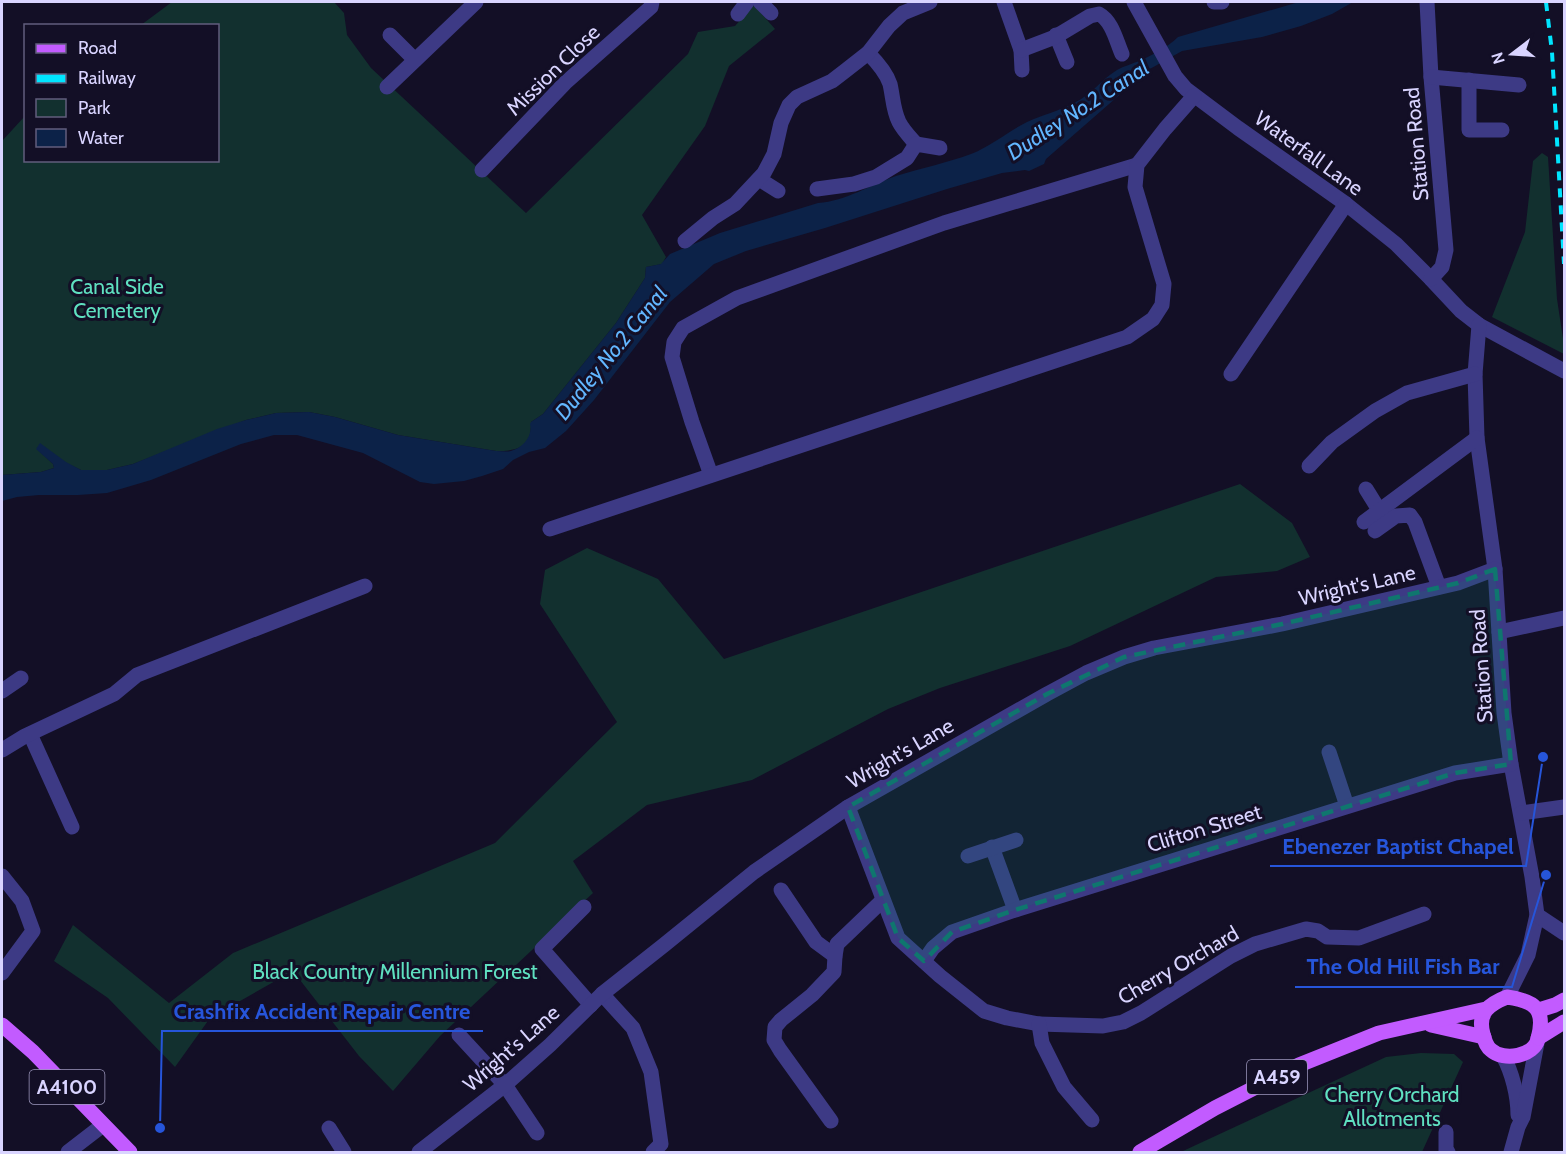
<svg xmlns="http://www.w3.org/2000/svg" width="1566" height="1154" font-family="Cabin,sans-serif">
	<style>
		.green { fill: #12302f }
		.water { fill: #0c2248 }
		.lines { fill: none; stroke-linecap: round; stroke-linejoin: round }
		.minor { stroke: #3d3a85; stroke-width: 15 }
		.major { stroke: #c25bff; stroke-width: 15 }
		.rail { stroke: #00e5ff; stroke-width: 4; stroke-dasharray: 9 8; stroke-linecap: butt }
		.marked { fill: #0f766e; fill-opacity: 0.2; stroke: #0f766e; stroke-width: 4.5; stroke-dasharray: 12 8; stroke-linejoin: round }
		.labels { text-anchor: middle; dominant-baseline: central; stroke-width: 6; stroke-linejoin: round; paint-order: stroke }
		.shield { fill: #130f26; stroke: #9e99be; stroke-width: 1.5 }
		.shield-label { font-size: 20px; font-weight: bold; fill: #d9d4ff }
		.street-label { font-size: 21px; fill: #d9d4ff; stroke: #130f26 }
		.park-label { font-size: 21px; fill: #5fe0c0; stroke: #130f26 }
		.water-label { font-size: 22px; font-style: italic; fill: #62b6ff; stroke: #130f26 }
		.leader { fill: none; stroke: #2655da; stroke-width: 2 }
		.callout-dot { fill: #2655da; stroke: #130f26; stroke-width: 2 }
		.callout-label { font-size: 22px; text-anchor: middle; font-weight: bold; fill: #2655da; stroke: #130f26; stroke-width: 6; stroke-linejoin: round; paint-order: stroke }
	</style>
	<rect width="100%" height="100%" fill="#130f26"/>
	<g class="green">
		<path d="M 172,2 L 334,2 L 344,13 L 347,35 L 371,68 L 526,213 L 688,54 L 698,32 L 735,26 L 754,5 L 775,29 L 729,66 L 705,126 L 642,215 L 666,257 L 662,264 L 646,267 L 645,278 L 616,323 L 543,414 L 531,422 C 532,447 518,451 496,451 L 398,435 L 335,417 L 309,412 L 276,413 L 246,420 L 133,464 L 107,470 L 81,470 L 37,449 L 53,464 L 54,468 L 41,472 L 2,475 L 2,141 L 25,116 L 26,160 L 218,160 L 218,26 L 141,25 Z"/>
		<path d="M 1542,153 L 1548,157 L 1557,299 L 1564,345 L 1564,354 L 1492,317 L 1525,232 L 1533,161 Z"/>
		<path d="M 1240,484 L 1292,523 L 1310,557 L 1277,571 L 1216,577 L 1070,646 L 940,688 L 888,709 L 752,780 L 647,805 L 573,861 L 593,893 L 440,1036 L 393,1091 L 359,1056 L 293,971 L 210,1018 L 175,1067 L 108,998 L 54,961 L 73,925 L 169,1003 L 233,953 L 495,843 L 617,722 L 540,604 L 545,570 L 587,548 L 658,579 L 724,659 Z"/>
		<path d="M 1421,1053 L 1454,1054 L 1463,1062 L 1422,1152 L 1183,1151 L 1386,1057 Z"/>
	</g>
	<path class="water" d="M 1299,2 L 1353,2 L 1332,14 L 1301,26 L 1262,37 L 1182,51 L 1148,70 L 1046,159 L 1044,164 L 1029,171 L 1025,170 L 1002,173 L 947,189 L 825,228 L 746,251 L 714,264 L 670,302 L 594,400 L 566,431 L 545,448 L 529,452 L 513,460 L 503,469 L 482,476 L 464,481 L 434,484 L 420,482 L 363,453 L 297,435 L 274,435 L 241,444 L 151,480 L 107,493 L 78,495 L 39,495 L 17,497 L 2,501 L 2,475 L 41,472 L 54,468 L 53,464 L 36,449 L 40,443 L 66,462 L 81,470 L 107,470 L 133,464 L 217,429 L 246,420 L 276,413 L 309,412 L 335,417 L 398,435 L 496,451 C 501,451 507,452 511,451 C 523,448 533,436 530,424 L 531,422 L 543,414 L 616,323 L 645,278 L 646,267 L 661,264 L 670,254 L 720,233 L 818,203 C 846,201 870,185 896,176 C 921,168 947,163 971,154 C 991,146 1007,132 1027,122 C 1042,115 1059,111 1074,103 C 1091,95 1102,79 1117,70 C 1124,66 1132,64 1139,61 C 1151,56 1168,47 1178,37 Z"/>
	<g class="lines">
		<g class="minor">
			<path d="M 760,2 L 771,13"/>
			<path d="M 1004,2 L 1021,50 L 1022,70"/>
			<path d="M 1134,2 L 1175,76 L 1186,89 L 1238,128 L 1346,204 L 1396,244 L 1431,279 L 1461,311 L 1479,325 L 1564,371"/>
			<path d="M 1214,2 L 1222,2"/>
			<path d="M 1427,2 L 1431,77 L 1446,250 L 1442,267 L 1431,279"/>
			<path d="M 738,14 L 747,2"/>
			<path d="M 390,35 L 415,60"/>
			<path d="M 1056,35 L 1067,62"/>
			<path d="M 1021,50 L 1055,37 L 1090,16 L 1099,14 C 1112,21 1116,40 1122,54"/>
			<path d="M 868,53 C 877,62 886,72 890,84 C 893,97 893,110 899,122 C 903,130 910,137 916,144"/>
			<path d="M 1431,77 L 1519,85"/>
			<path d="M 1469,80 L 1469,130 L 1502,130"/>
			<path d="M 387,87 L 476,2"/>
			<path d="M 482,170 L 565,83 L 651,7 L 652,2"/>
			<path d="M 759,179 L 778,191"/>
			<path d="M 817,189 L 854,184 L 876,177 L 907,158 L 916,144 L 940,148"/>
			<path d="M 685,241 L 713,218 L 735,204 L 764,173 L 774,154 L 781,123 L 789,105 L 797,97 L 832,81 L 845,71 L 868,53 L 889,26 L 903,13 L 930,2"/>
			<path d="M 1479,325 L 1475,374 L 1477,438 L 1495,569 L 1504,713 L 1511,764 L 1532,877 L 1537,915 L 1528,955 L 1507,997"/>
			<path d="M 1231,374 L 1346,204"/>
			<path d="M 1309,466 L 1332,442 L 1375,411 L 1407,393 L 1475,374"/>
			<path d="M 711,475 L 692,422 L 672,357 L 674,342 L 683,328 L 737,298 L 944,223 L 1137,165"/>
			<path d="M 1366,489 L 1379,510"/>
			<path d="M 1364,522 L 1477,438"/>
			<path d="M 550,529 L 1127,337 L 1153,319 L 1162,305 L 1164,284 L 1135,187 L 1137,165 L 1165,129 L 1194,96"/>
			<path d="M 1375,531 L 1396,516 L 1410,515 L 1415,522 L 1439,587"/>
			<path d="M 1499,632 L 1564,618"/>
			<path d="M 2,691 L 21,678"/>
			<path d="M 30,734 L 72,827"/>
			<path d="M 2,750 L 25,736 L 114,694 L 137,675 L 365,586"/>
			<path d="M 1329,752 L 1347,806"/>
			<path d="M 848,807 L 898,938 L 940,976 L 984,1011 L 1007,1018 L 1039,1024 L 1103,1026 L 1123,1022 L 1141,1013 L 1231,956 L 1255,944 L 1306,929 L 1318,931 L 1327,937 L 1359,938 L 1424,914"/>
			<path d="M 1521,813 L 1564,807"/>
			<path d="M 992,847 L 1015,910"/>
			<path d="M 968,856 L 1016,840"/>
			<path d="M 2,876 L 22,901 L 33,931 L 2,973"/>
			<path d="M 781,890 L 816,942 L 835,956"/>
			<path d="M 584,907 L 542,949 L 591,1005"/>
			<path d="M 1537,915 L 1564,933"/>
			<path d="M 924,961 L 933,948 L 952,932 L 1015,910 L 1455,773 L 1511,764"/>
			<path d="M 602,994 L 633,1028 L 651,1072 L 661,1144 L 653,1152"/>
			<path d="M 1039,1024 L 1042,1043 L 1064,1087 L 1092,1120"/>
			<path d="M 459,1035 L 505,1085 L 537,1133"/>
			<path d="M 1503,1056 C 1512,1072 1518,1096 1518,1115"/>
			<path d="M 831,1121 L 780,1050 L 774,1040 L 775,1027 L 781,1020 L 812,995 L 834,972 L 835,956 L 837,944 L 883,900"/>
			<path d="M 329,1128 L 344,1152"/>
			<path d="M 1446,1132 L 1446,1151 L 1448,1152"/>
			<path d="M 68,1152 L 103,1125"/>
			<path d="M 419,1152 L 505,1085 L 550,1045 L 602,994 L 664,945 L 754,872 L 848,807 L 1047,694 L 1086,673 L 1124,657 L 1154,648 L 1282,624 L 1458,583 L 1495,569"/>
			<path d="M 1511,1152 L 1518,1127 L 1523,1117 L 1537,1043"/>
		</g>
		<g class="major">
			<path d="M 1507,997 C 1535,1001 1546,1009 1538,1039 C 1534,1056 1504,1062 1491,1050 C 1487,1047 1484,1039 1483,1034 C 1477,1013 1489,1004 1507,997 Z"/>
			<path d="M 1539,1010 L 1555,1005 L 1564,1000"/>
			<path d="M 2,1025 L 33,1052 L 130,1152"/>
			<path d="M 1431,1025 L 1484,1037"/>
			<path d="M 1538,1038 L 1564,1022"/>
			<path d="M 1140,1152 L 1215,1108 L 1299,1065 L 1379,1033 L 1486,1009"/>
		</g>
		<path class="rail" d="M 1546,2 L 1552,52 L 1564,264"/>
	</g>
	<path class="marked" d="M 1495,569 L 1511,764 L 1455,773 L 1015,910 L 952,932 L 924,961 L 898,938 L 848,807 L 1047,694 L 1124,657 L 1282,624 L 1458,583 Z"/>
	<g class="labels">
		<g class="shield">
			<rect x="1247" y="1060" width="60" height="34" rx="4.5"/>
			<rect x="29.5" y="1070" width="75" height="34" rx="4.5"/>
		</g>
		<g class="shield-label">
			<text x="1277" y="1077">A459</text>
			<text x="67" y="1087">A4100</text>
		</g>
		<g class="street-label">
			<text transform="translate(553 70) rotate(-44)">Mission Close</text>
			<text transform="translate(1416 144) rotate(-95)">Station Road</text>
			<text transform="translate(1309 153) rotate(36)">Waterfall Lane</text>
			<text transform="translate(1357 585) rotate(-13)">Wright's Lane</text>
			<text transform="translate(1481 666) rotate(-94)">Station Road</text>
			<text transform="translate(900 753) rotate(-30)">Wright's Lane</text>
			<text transform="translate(1204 828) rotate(-17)">Clifton Street</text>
			<text transform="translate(1178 965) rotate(-30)">Cherry Orchard</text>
			<text transform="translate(511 1048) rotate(-41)">Wright's Lane</text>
		</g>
		<g class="park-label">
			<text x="117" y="286">Canal Side<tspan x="117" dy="24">Cemetery</tspan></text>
			<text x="395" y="971">Black Country Millennium Forest</text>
			<text x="1392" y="1094">Cherry Orchard<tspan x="1392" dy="24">Allotments</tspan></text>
		</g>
		<g class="water-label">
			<text transform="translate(1078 110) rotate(-33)">Dudley No.2 Canal</text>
			<text transform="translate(611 353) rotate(-51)">Dudley No.2 Canal</text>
		</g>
	</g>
	<path class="leader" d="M1543 757L1526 866H1270M1546 875L1512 987H1295M160 1128L162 1031H483"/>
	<g class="callout-dot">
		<circle cx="1543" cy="757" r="6"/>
		<circle cx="1546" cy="875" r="6"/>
		<circle cx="160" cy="1128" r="6"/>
	</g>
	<g class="callout-label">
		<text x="1398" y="854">Ebenezer Baptist Chapel</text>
		<text x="1403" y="974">The Old Hill Fish Bar</text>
		<text x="322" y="1019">Crashfix Accident Repair Centre</text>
	</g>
	<rect width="1566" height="1154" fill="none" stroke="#d9d4ff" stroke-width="6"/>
	<rect x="24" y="24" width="195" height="138" fill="#130f26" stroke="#625e7d" stroke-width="1.5"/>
	<rect x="36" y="44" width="30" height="9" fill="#c25bff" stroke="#625e7d" stroke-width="1.5"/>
	<text x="78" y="54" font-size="18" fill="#d9d4ff">Road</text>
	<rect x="36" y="74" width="30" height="9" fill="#00e5ff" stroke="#625e7d" stroke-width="1.5"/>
	<text x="78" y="84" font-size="18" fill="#d9d4ff">Railway</text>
	<rect x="36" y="99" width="30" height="18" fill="#12302f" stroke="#625e7d" stroke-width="1.5"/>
	<text x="78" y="114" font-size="18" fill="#d9d4ff">Park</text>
	<rect x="36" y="129" width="30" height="18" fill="#0c2248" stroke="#625e7d" stroke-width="1.5"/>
	<text x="78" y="144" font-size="18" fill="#d9d4ff">Water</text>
	<g transform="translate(1512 54) rotate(253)" stroke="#130f26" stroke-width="4.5" paint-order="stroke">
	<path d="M0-4.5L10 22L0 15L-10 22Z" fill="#d9d4ff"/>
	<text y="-9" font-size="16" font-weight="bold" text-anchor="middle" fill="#d9d4ff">N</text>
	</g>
</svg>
